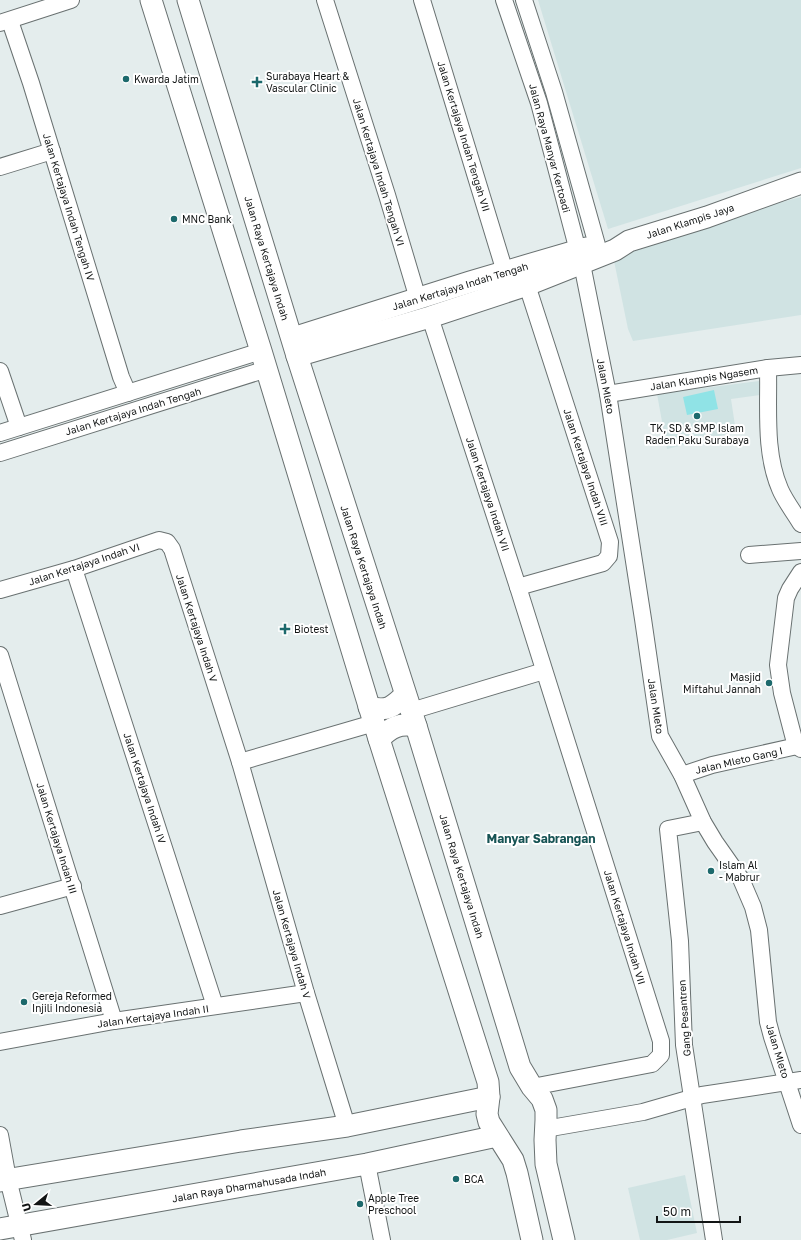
<svg xmlns="http://www.w3.org/2000/svg" width="801" height="1240" font-family="'Golos Text',sans-serif">
	<style>
		.built { fill: #d0e3e3 }
		.green { fill: #90e3e6 }
		.lines { fill: none; stroke-linecap: round; stroke-linejoin: round }
		.minor-casing { stroke: #697171; stroke-width: 18 }
		.major-casing { stroke: #697171; stroke-width: 23 }
		.minor { stroke: #fff; stroke-width: 16 }
		.major { stroke: #fff; stroke-width: 21 }
		.poi-dot { fill: #1c696c; stroke: #fff; stroke-width: 1.5 }
		.labels { text-anchor: middle; dominant-baseline: central; stroke-width: 4; stroke-linejoin: round; paint-order: stroke }
		.poi-label { font-size: 10px; fill: #121515; stroke: #fff; text-anchor: start }
		.street-label { font-size: 10px; fill: #121515; stroke: #fff }
		.quarter-label { font-size: 12px; font-weight: bold; fill: #165354; stroke: #fff }
	</style>
	<rect width="100%" height="100%" fill="#e4eded"/>
	<g class="built">
		<path d="M 538,0 L 801,0 L 801,168 L 608,229 Z"/>
		<path d="M 801,197 L 801,315 L 633,341 L 628,329 L 613,256 L 732,215 Z"/>
		<path d="M 759,381 L 760,395 L 731,399 L 736,432 L 667,449 L 657,394 Z"/>
		<path d="M 685,1175 L 697,1233 L 667,1240 L 640,1240 L 628,1188 Z"/>
	</g>
	<path class="green" d="M 714,390 L 718,409 L 687,415 L 683,397 Z"/>
	<g class="lines">
		<g class="minor-casing">
			<g id="minor">
				<path d="M 325,0 L 387,195 L 418,299"/>
				<path d="M 422,0 L 505,272"/>
				<path d="M 504,0 L 539,103 L 578,251"/>
				<path d="M 524,0 L 554,92 L 597,245"/>
				<path d="M 10,21 L 31,83 L 121,377 L 128,393"/>
				<path d="M 0,23 L 71,0"/>
				<path d="M 0,167 L 52,151"/>
				<path d="M 582,264 L 608,394 L 643,619 L 660,736 L 682,775 L 703,822 L 715,842 L 741,879 L 753,907 L 759,930 L 768,1022 L 772,1037 L 801,1125"/>
				<path d="M 430,317 L 518,587 L 661,1041 L 661,1055 L 652,1064 L 532,1087"/>
				<path d="M 768,368 C 769,408 764,452 780,489 C 785,501 794,512 801,524"/>
				<path d="M 0,371 L 19,427"/>
				<path d="M 608,394 L 768,368 L 801,365"/>
				<path d="M 0,433 L 261,351"/>
				<path d="M 0,453 L 267,369"/>
				<path d="M 749,555 L 801,551"/>
				<path d="M 74,569 L 215,1006"/>
				<path d="M 801,572 L 790,589 L 786,598 L 778,665 L 782,693 L 794,739 L 797,746 L 801,749"/>
				<path d="M 518,587 L 603,563 L 609,556 L 610,542 L 527,285"/>
				<path d="M 0,590 L 74,569 L 159,540 L 167,542 L 172,549 L 240,762 L 306,993 L 347,1126"/>
				<path d="M 0,655 L 114,1021"/>
				<path d="M 411,711 L 544,671"/>
				<path d="M 240,762 L 374,723"/>
				<path d="M 682,775 L 712,765 L 797,746"/>
				<path d="M 703,822 L 668,829 L 680,941 L 684,1045 L 714,1240"/>
				<path d="M 0,906 L 73,886"/>
				<path d="M 0,1042 L 114,1021 L 306,993"/>
				<path d="M 545,1129 L 643,1112 L 702,1095 L 801,1080"/>
				<path d="M 0,1135 L 8,1179 L 23,1240"/>
				<path d="M 367,1164 L 382,1240"/>
			</g>
		</g>
		<g class="major-casing">
			<g id="major">
				<path d="M 151,0 L 261,351 L 379,739 L 488,1082 L 489,1097 L 487,1114 L 489,1122 L 513,1160 L 517,1173 L 532,1240"/>
				<path d="M 188,0 L 297,356 L 416,726 L 520,1067 L 532,1087 L 542,1099 L 546,1110 L 546,1120 L 545,1140 L 546,1164 L 564,1240"/>
				<path d="M 293,338 L 470,282 L 586,248"/>
				<path d="M 297,356 L 430,317 L 527,285 L 615,250 L 629,241 L 707,217 L 801,183"/>
				<path d="M 369,707 C 387,712 393,707 405,695"/>
				<path d="M 379,739 C 391,727 399,723 416,726"/>
				<path d="M 0,1181 L 241,1141 L 347,1126 L 489,1097"/>
				<path d="M 0,1229 L 367,1164 L 497,1136"/>
			</g>
		</g>
		<use href="#minor" class="minor"/>
		<use href="#major" class="major"/>
	</g>
	<g class="poi-dot">
		<circle cx="126" cy="79" r="4"/>
		<path d="M255 76h4v4h4v4h-4v4h-4v-4h-4v-4h4z"/>
		<circle cx="174" cy="219" r="4"/>
		<circle cx="697" cy="416" r="4"/>
		<path d="M283 623h4v4h4v4h-4v4h-4v-4h-4v-4h4z"/>
		<circle cx="769" cy="683" r="4"/>
		<circle cx="711" cy="871" r="4"/>
		<circle cx="24" cy="1002" r="4"/>
		<circle cx="456" cy="1179" r="4"/>
		<circle cx="360" cy="1204" r="4"/>
	</g>
	<g class="labels">
		<g class="poi-label">
			<text x="266" y="76">Surabaya Heart &amp;<tspan x="266" dy="12">Vascular Clinic</tspan></text>
			<text x="134" y="79">Kwarda Jatim</text>
			<text x="182" y="219">MNC Bank</text>
			<text x="697" y="428" text-anchor="middle">TK, SD &amp; SMP Islam<tspan x="697" dy="12">Raden Paku Surabaya</tspan></text>
			<text x="294" y="629">Biotest</text>
			<text x="761" y="677" text-anchor="end">Masjid<tspan x="761" dy="12">Miftahul Jannah</tspan></text>
			<text x="719" y="865">Islam Al<tspan x="719" dy="12">- Mabrur</tspan></text>
			<text x="32" y="996">Gereja Reformed<tspan x="32" dy="12">Injili Indonesia</tspan></text>
			<text x="464" y="1179">BCA</text>
			<text x="368" y="1198">Apple Tree<tspan x="368" dy="12">Preschool</tspan></text>
		</g>
		<g class="street-label">
			<text transform="translate(464 136) rotate(73)">Jalan Kertajaya Indah Tengah VII</text>
			<text transform="translate(550 148) rotate(75)">Jalan Raya Manyar Kertoadi</text>
			<text transform="translate(379 172) rotate(73)">Jalan Kertajaya Indah Tengah VI</text>
			<text transform="translate(69 207) rotate(73)">Jalan Kertajaya Indah Tengah IV</text>
			<text transform="translate(690 221) rotate(-18)">Jalan Klampis Jaya</text>
			<text transform="translate(267 258) rotate(73)">Jalan Raya Kertajaya Indah</text>
			<text transform="translate(460 286) rotate(-17)">Jalan Kertajaya Indah Tengah</text>
			<text transform="translate(704 378) rotate(-9)">Jalan Klampis Ngasem</text>
			<text transform="translate(606 386) rotate(79)">Jalan Mleto</text>
			<text transform="translate(133 411) rotate(-17)">Jalan Kertajaya Indah Tengah</text>
			<text transform="translate(586 467) rotate(72)">Jalan Kertajaya Indah VIII</text>
			<text transform="translate(488 494) rotate(72)">Jalan Kertajaya Indah VII</text>
			<text transform="translate(84 564) rotate(-18)">Jalan Kertajaya Indah VI</text>
			<text transform="translate(364 567) rotate(72)">Jalan Raya Kertajaya Indah</text>
			<text transform="translate(197 628) rotate(72)">Jalan Kertajaya Indah V</text>
			<text transform="translate(656 706) rotate(81)">Jalan Mleto</text>
			<text transform="translate(739 760) rotate(-13)">Jalan Mleto Gang I</text>
			<text transform="translate(145 788) rotate(72)">Jalan Kertajaya Indah IV</text>
			<text transform="translate(57 838) rotate(73)">Jalan Kertajaya Indah III</text>
			<text transform="translate(462 876) rotate(73)">Jalan Raya Kertajaya Indah</text>
			<text transform="translate(625 927) rotate(73)">Jalan Kertajaya Indah VII</text>
			<text transform="translate(292 944) rotate(74)">Jalan Kertajaya Indah V</text>
			<text transform="translate(153 1016) rotate(-8)">Jalan Kertajaya Indah II</text>
			<text transform="translate(684 1018) rotate(-94)">Gang Pesantren</text>
			<text transform="translate(778 1051) rotate(73)">Jalan Mleto</text>
			<text transform="translate(249 1185) rotate(-10)">Jalan Raya Dharmahusada Indah</text>
		</g>
		<g class="quarter-label">
			<text x="541" y="838">Manyar Sabrangan</text>
		</g>
	</g>
	<g transform="translate(36 1204) rotate(252)" stroke="#ffffff" stroke-width="3" paint-order="stroke">
	<path d="M0-3L7 15L0 10L-7 15Z" fill="#121515"/>
	<text y="-6" font-size="11" font-weight="bold" text-anchor="middle" fill="#121515">U</text>
	</g>
	<path d="M657 1216v6h83v-6" fill="none" stroke="#121515" stroke-width="2"/>
	<text x="663" y="1216" font-size="12" fill="#121515" stroke="#ffffff" stroke-width="3" paint-order="stroke">50 m</text>
</svg>
